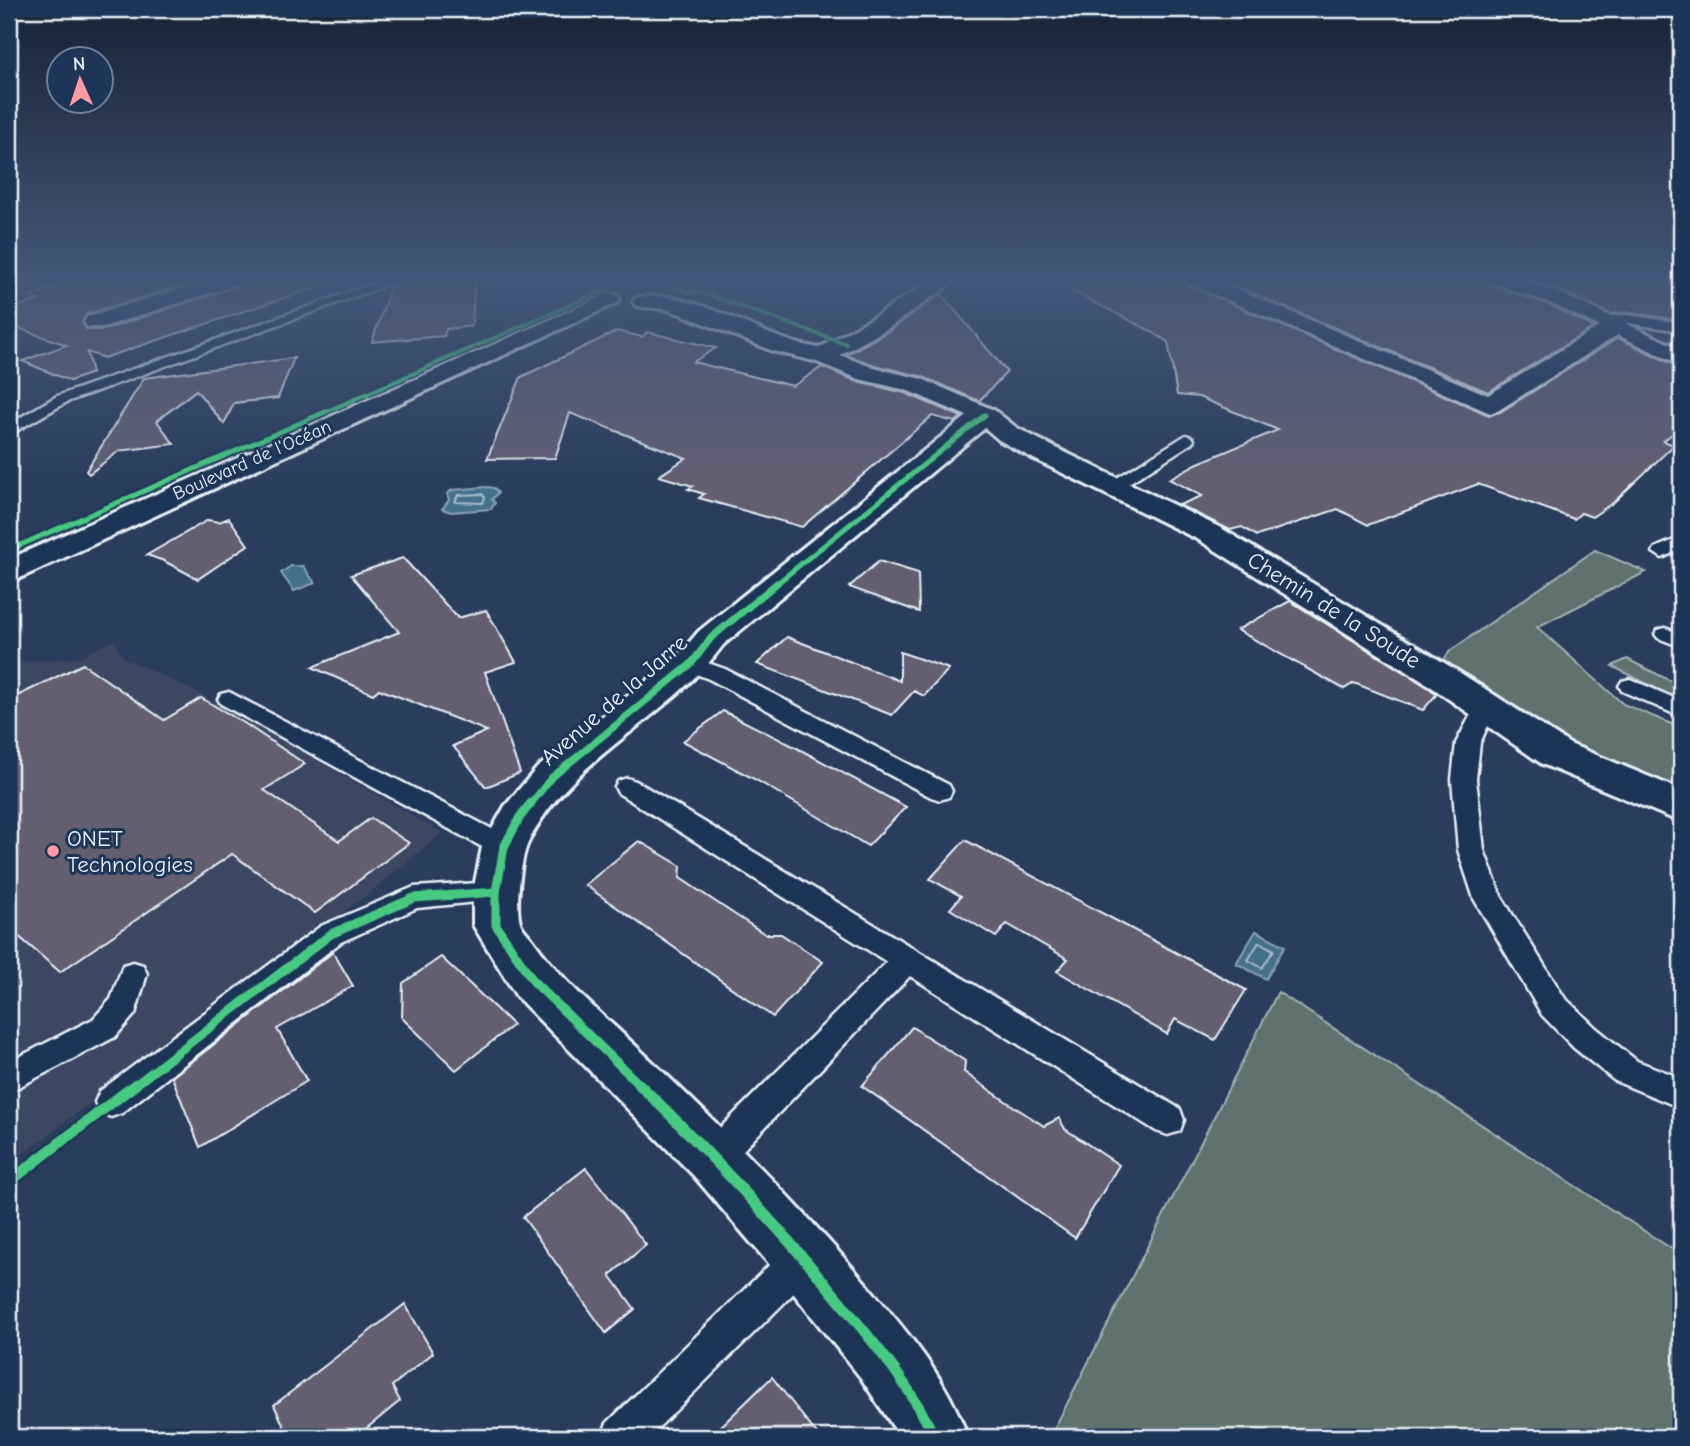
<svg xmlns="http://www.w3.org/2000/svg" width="1690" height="1446" font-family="'Comic Neue',sans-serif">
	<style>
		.built { fill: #3c4762 }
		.green { fill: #5e726d; stroke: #a3b2b2; stroke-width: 2 }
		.water { fill: #45708c; stroke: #86a4b7; stroke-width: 2 }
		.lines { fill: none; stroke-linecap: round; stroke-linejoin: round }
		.shore { stroke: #a7bdcd; stroke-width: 2 }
		.building { fill: #645f71; stroke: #e8f1f8; stroke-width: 2 }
		.service-casing { stroke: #e8f1f8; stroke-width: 5 }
		.minor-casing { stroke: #e8f1f8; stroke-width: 6 }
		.tertiary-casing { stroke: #e8f1f8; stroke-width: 6 }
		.service { fill: #1d3557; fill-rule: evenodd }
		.minor { fill: #1d3557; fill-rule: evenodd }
		.tertiary { fill: #1d3557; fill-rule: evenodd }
		.cycleway-far4-casing { stroke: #1d3557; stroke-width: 7 }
		.cycleway-far3-casing { stroke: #1d3557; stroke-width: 9 }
		.cycleway-far2-casing { stroke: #1d3557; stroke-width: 11 }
		.cycleway-far1-casing { stroke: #1d3557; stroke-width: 13 }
		.cycleway-casing { stroke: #1d3557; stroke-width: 16 }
		.cycleway-far4 { stroke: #46c982; stroke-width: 4.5 }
		.cycleway-far3 { stroke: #46c982; stroke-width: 5 }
		.cycleway-far2 { stroke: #46c982; stroke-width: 7 }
		.cycleway-far1 { stroke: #46c982; stroke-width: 9 }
		.cycleway { stroke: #46c982; stroke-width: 11 }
		.poi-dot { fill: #ff9aa2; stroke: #1d3557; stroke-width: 2.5 }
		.labels { text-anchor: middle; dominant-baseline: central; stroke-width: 6; stroke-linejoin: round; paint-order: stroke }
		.far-street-label { font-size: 19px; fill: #e8f1f8; stroke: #1d3557 }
		.street-label { font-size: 23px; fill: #e8f1f8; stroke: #1d3557 }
		.poi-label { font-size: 23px; fill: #e8f1f8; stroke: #1d3557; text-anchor: start }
	</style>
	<rect width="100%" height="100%" fill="#2b3d5c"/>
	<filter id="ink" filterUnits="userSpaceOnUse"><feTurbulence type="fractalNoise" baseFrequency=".0143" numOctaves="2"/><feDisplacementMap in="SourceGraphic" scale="14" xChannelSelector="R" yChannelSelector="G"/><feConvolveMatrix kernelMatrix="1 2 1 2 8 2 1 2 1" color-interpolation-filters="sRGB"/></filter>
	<g filter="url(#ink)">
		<path class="built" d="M 114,640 L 123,657 L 220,704 L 442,833 L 374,889 L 9,1164 L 9,654 L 20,662 L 77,658 Z"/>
		<g class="green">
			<path d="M 1595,550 L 1646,572 L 1537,627 L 1623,704 L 1681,728 L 1681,796 L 1568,748 L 1441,664 L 1450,651 Z"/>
			<path d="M 1627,659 L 1681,686 L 1681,701 L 1612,666 Z"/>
			<path d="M 1278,992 L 1681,1255 L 1681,1437 L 1050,1437 Z"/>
		</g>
		<g class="water">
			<path d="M 486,487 L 494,488 L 498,493 L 492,499 L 495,503 L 491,509 L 451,512 L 442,509 L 449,500 L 447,494 L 452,490 Z"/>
			<path d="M 291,566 L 303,566 L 315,583 L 294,591 L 281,573 Z"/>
			<path d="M 1256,931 L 1285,946 L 1266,979 L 1236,963 Z"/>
		</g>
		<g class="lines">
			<g class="shore">
				<path d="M 482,494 L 485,497 L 483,503 L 455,502 L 458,495 Z"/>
				<path d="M 1259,942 L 1274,950 L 1262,968 L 1248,960 Z"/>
			</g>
		</g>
		<g class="building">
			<path d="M 85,279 L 204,279 L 86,314 L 82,323 L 87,330 L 104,330 L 242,285 L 247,279 L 322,279 L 323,285 L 104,358 L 87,352 L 92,373 L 70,381 L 22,361 L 67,345 L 9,325 L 9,309 L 39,300 L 27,296 Z"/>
			<path d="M 405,279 L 475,279 L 472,326 L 446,329 L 444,336 L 372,342 L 391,286 Z"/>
			<path d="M 1048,279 L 1182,279 L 1187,285 L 1489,415 L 1500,412 L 1618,338 L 1681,368 L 1681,427 L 1663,441 L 1674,445 L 1614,502 L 1592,517 L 1581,513 L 1574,519 L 1478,484 L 1368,525 L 1338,509 L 1257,536 L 1242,527 L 1230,530 L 1179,505 L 1202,496 L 1169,479 L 1196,464 L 1278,430 L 1199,397 L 1177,395 L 1168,342 L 1149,330 Z"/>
			<path d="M 1219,279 L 1486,279 L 1491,285 L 1547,304 L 1594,327 L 1488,392 Z"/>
			<path d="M 1527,279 L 1681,279 L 1681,320 L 1627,312 L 1611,314 L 1563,292 Z"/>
			<path d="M 941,294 L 1007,372 L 979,401 L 923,377 L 875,365 L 846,355 L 889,331 Z"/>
			<path d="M 617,331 L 642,337 L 647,332 L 716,348 L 693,362 L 793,386 L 822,367 L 858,382 L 905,393 L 962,417 L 955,422 L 932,416 L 802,527 L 699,498 L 704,494 L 688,489 L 693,486 L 659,476 L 686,458 L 570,413 L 555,458 L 487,459 L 521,377 Z"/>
			<path d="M 294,358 L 278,398 L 234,403 L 224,424 L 196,390 L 157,421 L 174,444 L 119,451 L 89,474 L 86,471 L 144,378 Z"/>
			<path d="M 229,518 L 248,545 L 198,579 L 164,561 L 147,555 L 208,520 L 219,522 Z"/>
			<path d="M 403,558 L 458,618 L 486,610 L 516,662 L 485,672 L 520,773 L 486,787 L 453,746 L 487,731 L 379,689 L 373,694 L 312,667 L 399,632 L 351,575 Z"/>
			<path d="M 879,561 L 918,573 L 919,612 L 849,587 Z"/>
			<path d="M 1290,601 L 1429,688 L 1437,694 L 1423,710 L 1354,683 L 1344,689 L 1237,630 Z"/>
			<path d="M 787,637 L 900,681 L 900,652 L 949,669 L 924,696 L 914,691 L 892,715 L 757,664 Z"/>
			<path d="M 83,664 L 164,720 L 201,698 L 244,723 L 305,764 L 264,790 L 339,841 L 371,818 L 409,843 L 315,913 L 232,854 L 60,972 L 9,928 L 9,700 Z"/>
			<path d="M 723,711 L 797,748 L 906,807 L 868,846 L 758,781 L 683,741 Z"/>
			<path d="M 965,840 L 1246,990 L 1215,1040 L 1175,1019 L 1167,1034 L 1057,971 L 1068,959 L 1007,924 L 996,937 L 950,909 L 961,896 L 930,879 Z"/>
			<path d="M 639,841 L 681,866 L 680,878 L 734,914 L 765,934 L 781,934 L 823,962 L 773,1017 L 585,885 Z"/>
			<path d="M 333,952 L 353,986 L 277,1029 L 307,1081 L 200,1147 L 172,1077 Z"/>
			<path d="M 441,957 L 513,1025 L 456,1070 L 402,1018 L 403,983 Z"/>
			<path d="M 912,1027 L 965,1061 L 964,1072 L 1007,1102 L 1044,1126 L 1059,1118 L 1065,1129 L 1119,1165 L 1075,1238 L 862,1086 Z"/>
			<path d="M 586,1168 L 646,1245 L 610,1275 L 635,1309 L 606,1333 L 523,1217 Z"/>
			<path d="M 405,1304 L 433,1353 L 392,1386 L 400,1401 L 356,1437 L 289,1437 L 274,1405 Z"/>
			<path d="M 772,1377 L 819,1437 L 710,1437 Z"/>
		</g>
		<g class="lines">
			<g class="service-casing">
				<g id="service">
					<path d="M 386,279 L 403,279 L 67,402 L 9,435 L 9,424 L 57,396 Z"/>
					<path d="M 1627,315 L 1681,323 L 1681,331 L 1627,323 L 1599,325 L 1593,321 L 1599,317 Z"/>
					<path d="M 1186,435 L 1192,437 L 1194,440 L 1192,443 L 1118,490 L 1112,491 L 1104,486 Z"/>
					<path d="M 1681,537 L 1681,549 L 1662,558 L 1653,552 L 1655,548 Z"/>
					<path d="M 1665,628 L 1681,634 L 1681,647 L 1658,638 L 1655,634 L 1658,630 Z"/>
					<path d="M 691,657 L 725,669 L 949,785 L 952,791 L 949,797 L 940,800 L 931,797 L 709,679 L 683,669 L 680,664 L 683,659 Z"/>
					<path d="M 1630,679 L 1681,701 L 1681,717 L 1622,691 L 1619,686 L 1622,681 Z"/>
					<path d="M 229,692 L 513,840 L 517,847 L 513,854 L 504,857 L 495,854 L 221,704 L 218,699 L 221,694 Z"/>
					<path d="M 1486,699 L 1494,701 L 1497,706 L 1480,743 L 1476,779 L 1484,850 L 1501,896 L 1564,997 L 1596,1028 L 1637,1061 L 1681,1078 L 1681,1108 L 1615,1081 L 1574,1048 L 1542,1015 L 1474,899 L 1458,850 L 1452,779 L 1456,743 L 1478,701 Z"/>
					<path d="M 627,778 L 636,781 L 1180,1109 L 1184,1120 L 1180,1131 L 1168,1135 L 1156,1131 L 910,976 L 726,1168 L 714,1173 L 702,1168 L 697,1157 L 702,1146 L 887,962 L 618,793 L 615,787 L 618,781 Z"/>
					<path d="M 496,882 L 506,885 L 509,892 L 506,899 L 417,908 L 341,942 L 122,1113 L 111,1117 L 100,1113 L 95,1102 L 100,1091 L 321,926 L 414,887 Z"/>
					<path d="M 133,962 L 143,965 L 147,974 L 135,1014 L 115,1037 L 9,1092 L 9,1062 L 93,1019 L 111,999 L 123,965 Z"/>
					<path d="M 804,1239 L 817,1244 L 822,1257 L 817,1270 L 649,1437 L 601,1437 L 607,1423 L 791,1244 Z"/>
				</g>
			</g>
			<g class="minor-casing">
				<g id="minor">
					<path d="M 213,279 L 244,279 L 241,283 L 103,327 L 87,327 L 84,322 L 87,317 Z"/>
					<path d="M 933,279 L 957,279 L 887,329 L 840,355 L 874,368 L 922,379 L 994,410 L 1017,428 L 1052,446 L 1221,528 L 1456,670 L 1570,744 L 1681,790 L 1681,822 L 1542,764 L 1430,686 L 1199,540 L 1032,458 L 999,440 L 985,428 L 723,645 C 668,720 568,758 528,843 C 521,857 515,907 520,922 C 521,927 528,934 532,939 C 562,982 604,1016 642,1052 C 720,1125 794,1199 863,1280 C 907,1332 944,1373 968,1437 L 900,1437 L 861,1378 L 782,1279 L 694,1176 L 517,997 L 473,925 L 473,892 L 482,847 L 505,806 L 537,768 L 678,656 L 699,631 L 967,416 L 906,390 L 859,379 L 814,361 L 773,351 L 670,310 L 636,306 L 633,302 L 636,298 C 680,287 745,326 787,340 C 797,344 808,346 819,348 L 871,319 Z"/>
					<path d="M 1185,279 L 1212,279 L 1488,395 L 1605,323 L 1621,323 L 1624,328 L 1621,333 L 1499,410 L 1490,413 L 1188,283 Z"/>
					<path d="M 610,293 L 617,295 L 620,299 L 617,303 L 20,578 L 9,581 L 9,559 Z"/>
				</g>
			</g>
			<g class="tertiary-casing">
				<path id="tertiary" d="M 1489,279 L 1519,279 L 1562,294 L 1681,349 L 1681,365 L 1548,302 L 1492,283 Z"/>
			</g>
			<use href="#service" class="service"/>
			<use href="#minor" class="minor"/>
			<use href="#tertiary" class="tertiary"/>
			<g class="cycleway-far4-casing">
				<g id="cycleway-far4">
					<path d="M 662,279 L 688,292 L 700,292 L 846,344"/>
					<path d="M 321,414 L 597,293 L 608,291"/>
				</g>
			</g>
			<g class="cycleway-far3-casing">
				<g id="cycleway-far3">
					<path d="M 9,550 L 325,412"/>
					<path d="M 775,585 L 985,415"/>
				</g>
			</g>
			<g class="cycleway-far2-casing">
				<path id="cycleway-far2" d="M 530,805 L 551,778 L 691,664 L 711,638 L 777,583"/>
			</g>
			<g class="cycleway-far1-casing">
				<g id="cycleway-far1">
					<path d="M 531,803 L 520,817 L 504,847 L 496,892 L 496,925 L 534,982 L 641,1086"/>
					<path d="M 134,1086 L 331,934 L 414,898 L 496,892"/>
				</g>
			</g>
			<g class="cycleway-casing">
				<g id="cycleway">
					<path d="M 639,1084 C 711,1154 779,1227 843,1305 C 877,1347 912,1387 934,1437"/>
					<path d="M 9,1182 L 136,1084"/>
				</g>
			</g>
			<use href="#cycleway-far4" class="cycleway-far4"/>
			<use href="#cycleway-far3" class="cycleway-far3"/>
			<use href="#cycleway-far2" class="cycleway-far2"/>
			<use href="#cycleway-far1" class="cycleway-far1"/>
			<use href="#cycleway" class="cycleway"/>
		</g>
	</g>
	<linearGradient id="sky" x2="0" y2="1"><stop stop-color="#182233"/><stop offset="0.58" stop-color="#445778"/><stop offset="1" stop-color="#445778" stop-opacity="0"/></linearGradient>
	<rect width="1690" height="482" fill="url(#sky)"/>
	<circle class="poi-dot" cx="53" cy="851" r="7"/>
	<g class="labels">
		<g class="far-street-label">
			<text transform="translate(252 460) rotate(-24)">Boulevard de l'Océan</text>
		</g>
		<g class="street-label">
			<text transform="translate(1334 610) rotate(32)">Chemin de la Soude</text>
			<text transform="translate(614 700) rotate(-41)">Avenue de la Jarre</text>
		</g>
		<g class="poi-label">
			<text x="67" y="838">ONET<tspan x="67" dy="26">Technologies</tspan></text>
		</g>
	</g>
	<rect width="1690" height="1446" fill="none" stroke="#1d3557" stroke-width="35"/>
	<rect x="18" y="18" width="1655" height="1411" fill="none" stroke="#e8f1f8" stroke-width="2.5" filter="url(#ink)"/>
	<g transform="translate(80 80) rotate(357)"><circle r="33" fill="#1d3557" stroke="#6e8097" stroke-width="2"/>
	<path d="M0-5L12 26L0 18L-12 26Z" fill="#ff9aa2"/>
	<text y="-10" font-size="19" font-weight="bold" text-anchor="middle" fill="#e8f1f8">N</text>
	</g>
</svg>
